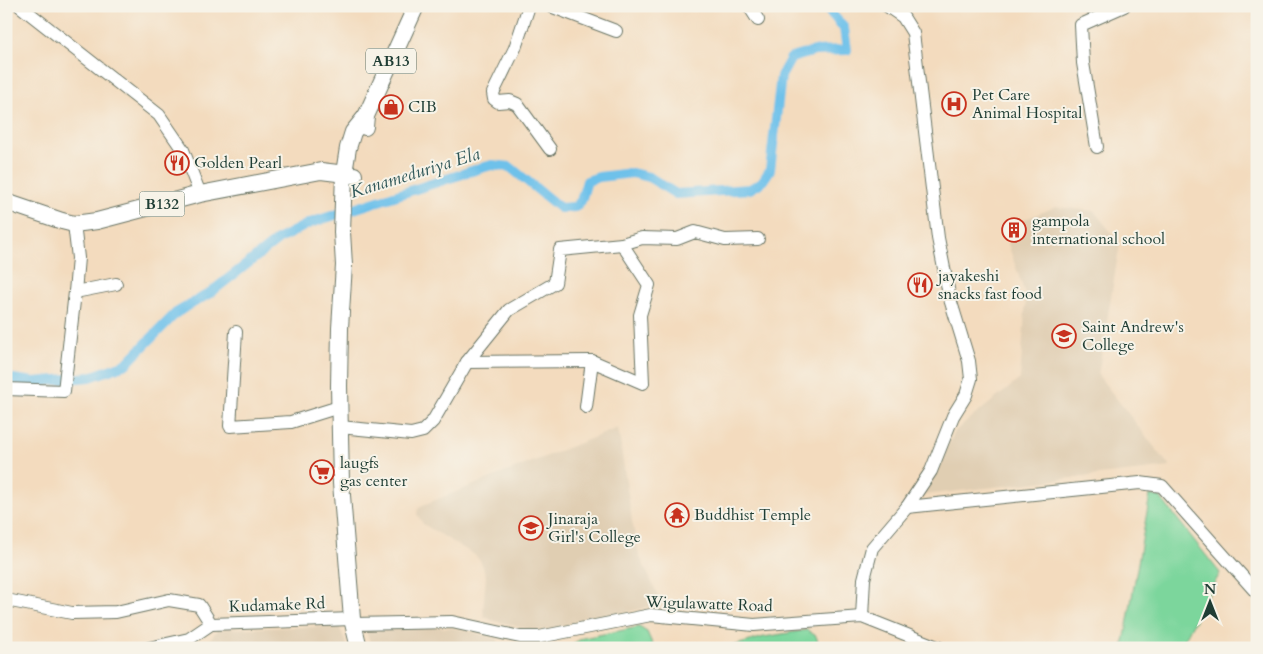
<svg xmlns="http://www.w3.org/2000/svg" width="1263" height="654" font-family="Cardo,serif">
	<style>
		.built { fill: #e0ceb2 }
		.green { fill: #7bd69c; stroke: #4d8a68 }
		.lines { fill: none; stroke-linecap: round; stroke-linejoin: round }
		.canal { stroke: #6ec1ea; stroke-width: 10 }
		.minor-casing { stroke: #697464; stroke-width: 14 }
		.major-casing { stroke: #697464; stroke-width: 18 }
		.minor { stroke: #fff; stroke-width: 12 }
		.major { stroke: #fff; stroke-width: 16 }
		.labels { text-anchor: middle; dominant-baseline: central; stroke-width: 4; stroke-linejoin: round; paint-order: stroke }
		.shield { fill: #f7f3e8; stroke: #60746a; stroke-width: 1 }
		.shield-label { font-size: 15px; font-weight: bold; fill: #1f3d34 }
		.poi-label { font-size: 16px; fill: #1f3d34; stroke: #f7f3e8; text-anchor: start }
		.street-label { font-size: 16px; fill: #1f3d34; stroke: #f7f3e8 }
		.water-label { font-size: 18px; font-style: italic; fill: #2f5758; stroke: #f7f3e8 }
	</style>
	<rect width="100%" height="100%" fill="#f7f3e8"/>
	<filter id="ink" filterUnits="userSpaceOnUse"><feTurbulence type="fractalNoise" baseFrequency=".02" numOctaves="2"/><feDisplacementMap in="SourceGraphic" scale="10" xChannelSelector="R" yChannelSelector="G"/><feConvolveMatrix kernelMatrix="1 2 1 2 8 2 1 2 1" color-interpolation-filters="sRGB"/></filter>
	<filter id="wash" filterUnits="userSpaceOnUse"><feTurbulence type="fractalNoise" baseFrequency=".0096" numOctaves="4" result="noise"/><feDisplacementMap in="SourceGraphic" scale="20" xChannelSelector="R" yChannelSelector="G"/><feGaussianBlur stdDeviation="1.12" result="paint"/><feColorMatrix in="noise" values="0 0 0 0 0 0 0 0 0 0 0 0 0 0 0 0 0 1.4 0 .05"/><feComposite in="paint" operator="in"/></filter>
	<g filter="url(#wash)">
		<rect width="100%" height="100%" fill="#f3dbbe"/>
		<g class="built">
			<path d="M 1055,207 L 1094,211 L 1120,243 L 1098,375 L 1170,467 L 924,495 L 955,431 L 1020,379 L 1026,297 L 1008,244 L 1023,220 Z"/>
			<path d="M 618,428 L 632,521 L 639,555 L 662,604 L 546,630 L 529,629 L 491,620 L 484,616 L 483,611 L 486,576 L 481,562 L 475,555 L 423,524 L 417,514 L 418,509 L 423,505 Z"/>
			<path d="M 339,626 L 348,648 L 191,648 L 208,642 L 218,629 Z"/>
			<path d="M 405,626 L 453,628 L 469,631 L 497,639 L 497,648 L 372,648 L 367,633 Z"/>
		</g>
		<g class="green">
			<path d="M 1150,495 L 1160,497 L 1220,573 L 1180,648 L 1123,648 Z"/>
			<path d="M 639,627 L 647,632 L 654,648 L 573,648 L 574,643 L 583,638 Z"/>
			<path d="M 807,630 L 816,636 L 820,648 L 726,648 L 764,637 Z"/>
		</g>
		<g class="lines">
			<path class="canal" d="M 6,378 L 34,382 L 90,377 L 126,364 L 176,313 L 210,293 L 279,239 L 310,223 L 478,169 L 492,165 L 510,167 L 560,208 L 575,207 L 581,201 L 587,181 L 599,177 L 632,173 L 649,177 L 676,194 L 750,189 L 762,182 L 770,170 L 781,76 L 791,58 L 815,51 L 847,50 L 844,28 L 825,6"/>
		</g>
	</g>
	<g filter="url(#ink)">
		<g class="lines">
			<g class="minor-casing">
				<g id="minor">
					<path d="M 20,6 L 159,115 L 183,150 L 200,194"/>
					<path d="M 529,6 L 515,48 L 493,93 L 494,99 L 498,102 L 510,101 L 517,104 L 550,149"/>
					<path d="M 550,6 L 616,31"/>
					<path d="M 749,6 L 758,20"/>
					<path d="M 1097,147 L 1083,63 L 1081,25 L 1124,6"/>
					<path d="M 74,224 L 78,258 L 75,292 L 116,284"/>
					<path d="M 236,332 L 230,426 L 291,422 L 339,407"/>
					<path d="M 467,362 L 592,361"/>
					<path d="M 6,389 L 64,391 L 75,292"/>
					<path d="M 586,407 L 592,361 L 643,383 L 640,315 L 649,285 L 622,244"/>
					<path d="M 340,427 L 411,434 L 423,431 L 433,421 L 467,362 L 509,310 L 555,283 L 560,250 L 622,244 L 642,238 L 677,239 L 695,232 L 725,240 L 758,239"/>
					<path d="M 907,507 L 1140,483 L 1162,486 L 1257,593"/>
					<path d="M 6,600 L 72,613 L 116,612 L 169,600 L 199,605 L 211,624"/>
					<path d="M 862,617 L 864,579 L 872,548 L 907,507 L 931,471 L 953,416 L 966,395 L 971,379 L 969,361 L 950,299 L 938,238 L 913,33 L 903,17 L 887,6"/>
					<path d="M 211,624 L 352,619"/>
					<path d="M 354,624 L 452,622 L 520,637 L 539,637 L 651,615 L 754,625 L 862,617 L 940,648"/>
					<path d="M 149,648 L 189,639 L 211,624"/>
				</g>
			</g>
			<g class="major-casing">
				<g id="major">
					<path d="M 365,127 L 366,116 L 416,6"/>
					<path d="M 6,202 L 62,221 L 74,224 L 97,221 L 200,194 L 321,171 L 354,175"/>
					<path d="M 359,648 L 352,619 L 341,483 L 339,386 L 340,328 L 344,265 L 342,232 L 344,173 L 348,148 L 353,132 L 366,116"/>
				</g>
			</g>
			<use href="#minor" class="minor"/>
			<use href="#major" class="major"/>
		</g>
	</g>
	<defs>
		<g id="hospital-ring" transform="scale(1.25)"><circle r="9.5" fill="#f7f3e8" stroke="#c8321e" stroke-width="1.5"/><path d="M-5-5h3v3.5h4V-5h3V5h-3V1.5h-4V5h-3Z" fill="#c8321e"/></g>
		<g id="shop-ring" transform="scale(1.25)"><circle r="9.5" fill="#f7f3e8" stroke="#c8321e" stroke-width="1.5"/><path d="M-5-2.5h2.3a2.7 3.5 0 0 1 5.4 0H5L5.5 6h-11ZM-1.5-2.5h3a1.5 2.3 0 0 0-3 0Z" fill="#c8321e"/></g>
		<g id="restaurant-ring" transform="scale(1.25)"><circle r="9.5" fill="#f7f3e8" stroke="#c8321e" stroke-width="1.5"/><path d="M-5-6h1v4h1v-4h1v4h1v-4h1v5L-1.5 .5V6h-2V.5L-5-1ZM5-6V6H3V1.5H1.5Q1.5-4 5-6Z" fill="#c8321e"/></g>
		<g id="building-ring" transform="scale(1.25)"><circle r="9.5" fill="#f7f3e8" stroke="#c8321e" stroke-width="1.5"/><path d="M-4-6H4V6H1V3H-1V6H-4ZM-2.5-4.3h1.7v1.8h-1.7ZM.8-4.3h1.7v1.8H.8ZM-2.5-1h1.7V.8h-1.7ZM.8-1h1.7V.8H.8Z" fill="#c8321e"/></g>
		<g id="school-ring" transform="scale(1.25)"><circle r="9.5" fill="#f7f3e8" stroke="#c8321e" stroke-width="1.5"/><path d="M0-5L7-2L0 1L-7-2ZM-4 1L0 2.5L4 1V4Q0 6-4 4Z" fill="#c8321e"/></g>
		<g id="supermarket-ring" transform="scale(1.25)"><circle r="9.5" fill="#f7f3e8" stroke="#c8321e" stroke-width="1.5"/><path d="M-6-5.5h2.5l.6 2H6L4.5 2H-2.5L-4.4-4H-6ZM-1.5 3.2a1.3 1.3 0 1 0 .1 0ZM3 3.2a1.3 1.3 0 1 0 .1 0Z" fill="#c8321e"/></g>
		<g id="temple-ring" transform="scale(1.25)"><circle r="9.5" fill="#f7f3e8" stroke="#c8321e" stroke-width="1.5"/><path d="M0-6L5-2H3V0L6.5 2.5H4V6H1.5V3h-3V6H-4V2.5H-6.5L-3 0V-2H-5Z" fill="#c8321e"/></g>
	</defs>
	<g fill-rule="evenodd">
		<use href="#hospital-ring" x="954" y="104"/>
		<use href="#shop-ring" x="391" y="107"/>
		<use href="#restaurant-ring" x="177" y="163"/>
		<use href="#building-ring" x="1014" y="230"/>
		<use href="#restaurant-ring" x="920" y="285"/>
		<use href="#school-ring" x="1064" y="336"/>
		<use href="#supermarket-ring" x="322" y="472"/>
		<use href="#temple-ring" x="677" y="515"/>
		<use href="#school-ring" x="531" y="528"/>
	</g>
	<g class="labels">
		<g class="shield">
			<rect x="366" y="48.5" width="50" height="25" rx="4"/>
			<rect x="139.5" y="191.5" width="45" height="25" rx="4"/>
		</g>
		<g class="shield-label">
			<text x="391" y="61">AB13</text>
			<text x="162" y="204">B132</text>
		</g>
		<g class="poi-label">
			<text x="972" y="95">Pet Care<tspan x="972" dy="18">Animal Hospital</tspan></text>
			<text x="408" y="107">CIB</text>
			<text x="194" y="163">Golden Pearl</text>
			<text x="1032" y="221">gampola<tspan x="1032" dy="18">international school</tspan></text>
			<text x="938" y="276">jayakeshi<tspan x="938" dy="18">snacks fast food</tspan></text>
			<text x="1082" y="327">Saint Andrew's<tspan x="1082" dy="18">College</tspan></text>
			<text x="340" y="463">laugfs<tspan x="340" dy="18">gas center</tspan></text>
			<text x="694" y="515">Buddhist Temple</text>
			<text x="548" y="519">Jinaraja<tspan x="548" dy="18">Girl's College</tspan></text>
		</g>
		<g class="street-label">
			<text transform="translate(709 604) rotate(2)">Wigulawatte Road</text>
			<text transform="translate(277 605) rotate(-2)">Kudamake Rd</text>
		</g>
		<g class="water-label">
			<text transform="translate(415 173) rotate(-17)">Kanameduriya Ela</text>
		</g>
	</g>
	<rect width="1263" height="654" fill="none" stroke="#f7f3e8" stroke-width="25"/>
	<g transform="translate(1210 602)" stroke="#f7f3e8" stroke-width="4" paint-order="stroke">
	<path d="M0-4L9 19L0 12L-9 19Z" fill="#1f3d34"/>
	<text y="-8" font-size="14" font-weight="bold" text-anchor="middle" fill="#1f3d34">N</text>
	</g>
</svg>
